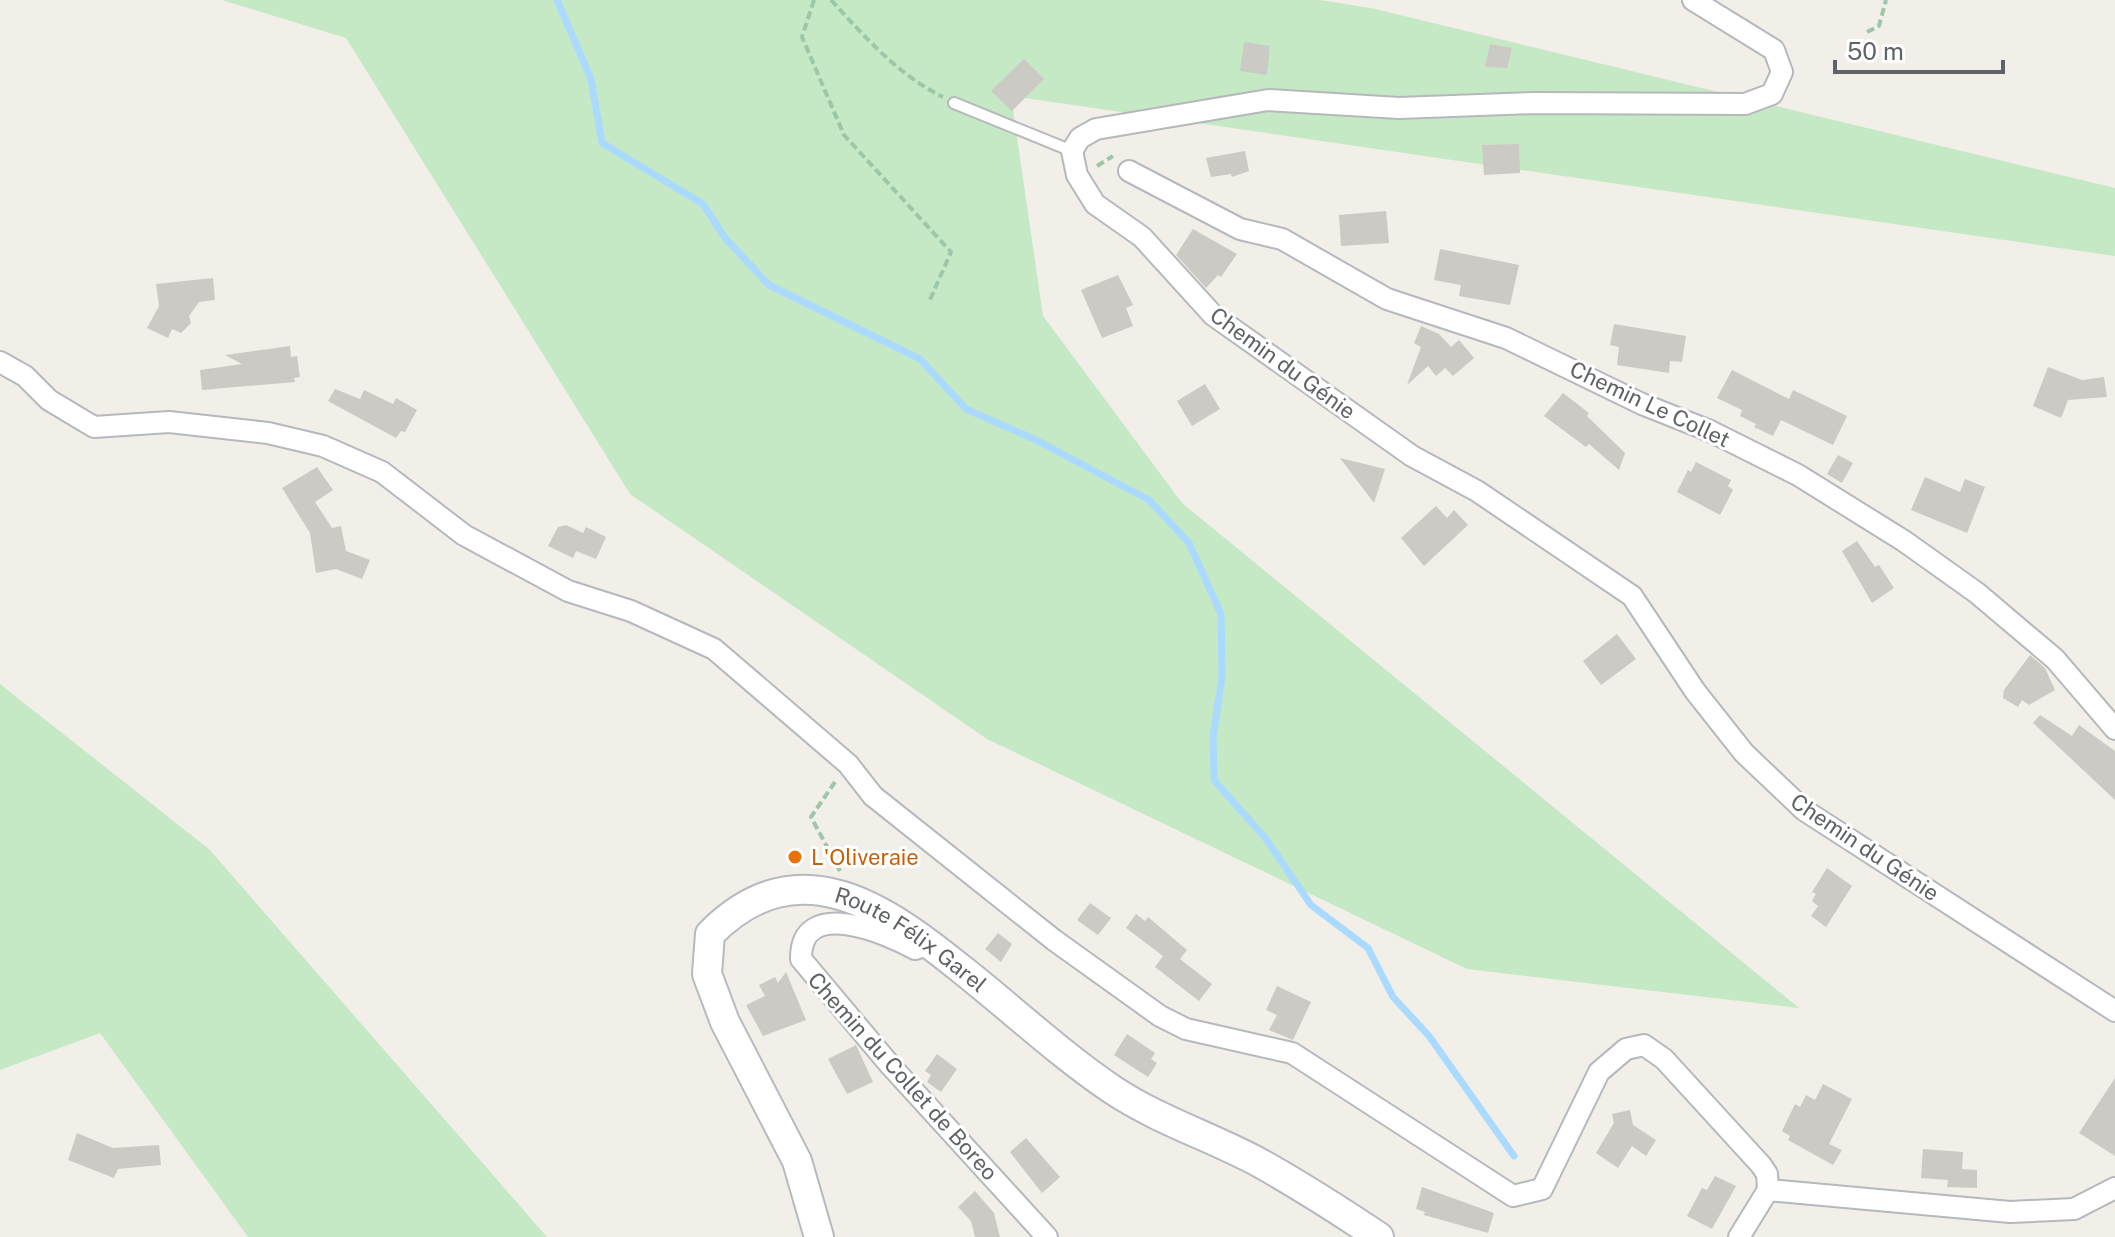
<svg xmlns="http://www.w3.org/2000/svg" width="2115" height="1237" font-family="'Public Sans',sans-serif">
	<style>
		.green { fill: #c5e8c5 }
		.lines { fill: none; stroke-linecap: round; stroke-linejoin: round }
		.stream { stroke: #aadaff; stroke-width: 7 }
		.building { fill: #cccac5 }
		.lane-casing { stroke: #b5b8bc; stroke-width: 14 }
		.street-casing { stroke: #b5b8bc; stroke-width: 24 }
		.secondary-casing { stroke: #b6babf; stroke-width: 32 }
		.path { stroke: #9cc7a9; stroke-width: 4; stroke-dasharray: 8 4; stroke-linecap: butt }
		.lane { stroke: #fff; stroke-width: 10 }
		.street { stroke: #fff; stroke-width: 20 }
		.secondary { stroke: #fff; stroke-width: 28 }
		.food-dot { fill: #e8710a; stroke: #fff; stroke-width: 3 }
		.labels { text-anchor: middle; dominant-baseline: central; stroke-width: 6; stroke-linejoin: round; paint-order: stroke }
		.street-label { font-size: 22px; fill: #5f6368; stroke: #fff }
		.food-label { font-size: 22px; fill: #c56008; stroke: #fff; text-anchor: start }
	</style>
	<rect width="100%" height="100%" fill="#f1efe8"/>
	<g class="green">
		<path d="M 222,0 L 1320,0 L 1371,8 L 2115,188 L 2115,256 L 1011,96 L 1043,316 L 1182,503 L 1799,1008 L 1467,969 L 987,739 L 630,494 L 346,38 Z"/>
		<path d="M 0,684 L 209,849 L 547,1237 L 248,1237 L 100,1033 L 0,1070 Z"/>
	</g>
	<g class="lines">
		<path class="stream" d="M 557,0 L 591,79 L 602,143 L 703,204 L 725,238 L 769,285 L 920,359 L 966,409 L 1036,440 L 1149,500 L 1189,543 L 1221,614 L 1222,677 L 1213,737 L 1214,780 L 1266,839 L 1311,905 L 1368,948 L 1393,997 L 1429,1036 L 1514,1156"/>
	</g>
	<g class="building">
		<path d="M 1244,42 L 1270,46 L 1267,75 L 1240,71 Z"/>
		<path d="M 1490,44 L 1512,48 L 1507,68 L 1485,67 Z"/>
		<path d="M 1024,59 L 1044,79 L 1012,111 L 991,91 Z"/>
		<path d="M 1519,144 L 1520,173 L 1484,175 L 1482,145 Z"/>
		<path d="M 1245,151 L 1249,171 L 1232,177 L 1231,174 L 1211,177 L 1206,158 Z"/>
		<path d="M 1386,211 L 1389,243 L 1341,246 L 1339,215 Z"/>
		<path d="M 1193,229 L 1237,254 L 1221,277 L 1218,275 L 1206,288 L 1176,255 Z"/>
		<path d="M 1440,249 L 1519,265 L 1510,305 L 1459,296 L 1461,285 L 1434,280 Z"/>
		<path d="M 1118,275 L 1133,305 L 1126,308 L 1133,326 L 1102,338 L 1081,290 Z"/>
		<path d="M 213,278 L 215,300 L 199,302 L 189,316 L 191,323 L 181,333 L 172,329 L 168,338 L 147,328 L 159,306 L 156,284 Z"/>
		<path d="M 1614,324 L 1686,336 L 1682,362 L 1670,361 L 1669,373 L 1617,365 L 1619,347 L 1610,345 Z"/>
		<path d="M 1421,326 L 1439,334 L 1451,347 L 1459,340 L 1474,358 L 1453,376 L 1445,368 L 1436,376 L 1428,366 L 1407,385 L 1421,347 L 1414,343 Z"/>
		<path d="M 290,346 L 291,357 L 297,356 L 300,377 L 294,378 L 295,382 L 202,390 L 200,370 L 242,364 L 225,355 Z"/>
		<path d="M 2048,367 L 2082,380 L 2104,377 L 2107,397 L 2068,400 L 2061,418 L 2033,406 Z"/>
		<path d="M 1732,370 L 1789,399 L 1793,390 L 1847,416 L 1833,445 L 1781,420 L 1773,436 L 1754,427 L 1756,424 L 1740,416 L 1742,410 L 1717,398 Z"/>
		<path d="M 1205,384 L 1220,409 L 1192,426 L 1177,401 Z"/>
		<path d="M 335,389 L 360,399 L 364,390 L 393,404 L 396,398 L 417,410 L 405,432 L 401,431 L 396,438 L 328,401 Z"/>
		<path d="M 1563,393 L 1589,413 L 1587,416 L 1625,453 L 1619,470 L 1589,444 L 1586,447 L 1544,416 Z"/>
		<path d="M 1838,455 L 1853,463 L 1842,483 L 1827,474 Z"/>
		<path d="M 1340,458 L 1385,469 L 1374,503 Z"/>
		<path d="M 1696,462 L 1731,480 L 1728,486 L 1733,490 L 1720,515 L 1677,492 L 1688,470 L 1691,472 Z"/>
		<path d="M 317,467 L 333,490 L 315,502 L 332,528 L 341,526 L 346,551 L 370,560 L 362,579 L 336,569 L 316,573 L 310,533 L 282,488 Z"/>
		<path d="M 1925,477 L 1960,492 L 1965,479 L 1985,487 L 1967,533 L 1911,510 Z"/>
		<path d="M 1436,506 L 1447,518 L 1454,510 L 1468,525 L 1424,566 L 1401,538 Z"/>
		<path d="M 566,525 L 583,533 L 586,527 L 606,537 L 596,559 L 576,551 L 573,558 L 548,546 L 558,527 Z"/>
		<path d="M 1857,541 L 1875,567 L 1879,565 L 1894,588 L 1872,603 L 1842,551 Z"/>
		<path d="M 1617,634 L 1636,659 L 1601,685 L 1583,661 Z"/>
		<path d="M 2030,655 L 2045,668 L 2055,690 L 2029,705 L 2022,700 L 2018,707 L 2003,698 L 2004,690 Z"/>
		<path d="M 2040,715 L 2072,736 L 2079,725 L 2115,751 L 2115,800 L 2033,723 Z"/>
		<path d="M 1827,868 L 1852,886 L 1826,927 L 1811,916 L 1818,906 L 1812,901 L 1816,894 L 1812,892 Z"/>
		<path d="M 1090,903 L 1111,918 L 1098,935 L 1077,920 Z"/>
		<path d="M 1136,914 L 1145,921 L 1148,917 L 1187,950 L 1180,959 L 1212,984 L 1199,1001 L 1155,967 L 1163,956 L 1126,928 Z"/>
		<path d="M 998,933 L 1012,944 L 1001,962 L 985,949 Z"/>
		<path d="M 786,972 L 806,1020 L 763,1036 L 746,1005 L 765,996 L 759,985 L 775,977 L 778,983 Z"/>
		<path d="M 1277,986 L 1311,1002 L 1293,1040 L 1269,1030 L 1277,1015 L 1266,1010 Z"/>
		<path d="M 1127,1034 L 1155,1053 L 1151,1059 L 1157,1063 L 1148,1077 L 1114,1055 Z"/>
		<path d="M 856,1045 L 873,1082 L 847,1094 L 828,1059 Z"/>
		<path d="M 937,1054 L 957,1069 L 941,1092 L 927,1082 L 931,1075 L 925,1071 Z"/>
		<path d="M 2115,1078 L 2115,1156 L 2079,1133 Z"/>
		<path d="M 1823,1084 L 1852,1099 L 1829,1144 L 1842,1150 L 1833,1165 L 1788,1140 L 1790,1136 L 1782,1131 L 1795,1104 L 1800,1107 L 1806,1095 L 1815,1100 Z"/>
		<path d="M 1630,1110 L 1633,1125 L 1656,1140 L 1646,1156 L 1632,1146 L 1618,1168 L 1596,1153 L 1614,1123 L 1612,1114 Z"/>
		<path d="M 77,1133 L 113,1148 L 159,1145 L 161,1165 L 118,1169 L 114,1178 L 68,1160 Z"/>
		<path d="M 1026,1138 L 1060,1177 L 1042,1193 L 1010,1152 Z"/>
		<path d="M 1923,1149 L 1963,1152 L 1962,1169 L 1977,1170 L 1977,1188 L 1947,1187 L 1948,1180 L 1921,1178 Z"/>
		<path d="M 1715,1176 L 1736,1186 L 1712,1229 L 1687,1216 L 1702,1188 L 1707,1190 Z"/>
		<path d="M 1422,1187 L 1494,1213 L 1488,1233 L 1424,1215 L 1425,1212 L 1416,1209 Z"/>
		<path d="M 975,1191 L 994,1213 L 1000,1237 L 975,1237 L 971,1221 L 958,1207 Z"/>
	</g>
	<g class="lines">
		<g class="lane-casing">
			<path id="lane" d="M 954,103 L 1072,151"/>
		</g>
		<g class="street-casing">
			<g id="street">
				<path d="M 1693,0 L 1774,50 L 1782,72 L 1772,94 L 1745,104 L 1534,103 L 1399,108 L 1268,100 L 1096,129 L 1080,138 L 1072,151 L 1077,175 L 1095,204 L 1142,237 L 1213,315 L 1412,456 L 1477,491 L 1632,596 L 1695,691 L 1744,753 L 1804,810 L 2115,1011"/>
				<path d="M 1129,171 L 1240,229 L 1282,239 L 1387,299 L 1506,338 L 1642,404 L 1710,431 L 1798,475 L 1904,541 L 1977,593 L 2055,659 L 2115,729"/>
				<path d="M 0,362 L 25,376 L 49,400 L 94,427 L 169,422 L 268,433 L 323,446 L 382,472 L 464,535 L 568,591 L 631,611 L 714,649 L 848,764 L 873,796 L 1054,940 L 1160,1016 L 1186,1029 L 1292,1053 L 1513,1196 L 1542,1189 L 1599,1072 L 1626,1049 L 1644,1045 L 1664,1059 L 1761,1165 L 1767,1174 L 1768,1190"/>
				<path d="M 927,945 L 915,949 C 886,933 800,896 801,959 L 890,1065 L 1047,1237"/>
				<path d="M 1739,1237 L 1768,1190 L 2010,1212 L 2074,1209 L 2115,1188"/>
			</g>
		</g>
		<g class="secondary-casing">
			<g id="secondary">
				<path id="s1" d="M 819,1237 L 797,1161 L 725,1022 L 707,974 L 710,934 C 799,844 887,909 965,972 C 1014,1011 1061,1055 1113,1090 C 1158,1120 1212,1137 1260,1163 C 1301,1186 1340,1211 1379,1237"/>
			</g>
		</g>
		<g class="path">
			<path d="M 814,0 L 802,37 L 844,135 L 951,252 L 929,302"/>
			<path d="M 831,0 C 866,38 897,74 943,97"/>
			<path d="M 1867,32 L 1879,26 L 1886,0"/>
			<path d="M 1097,166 L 1113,156"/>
			<path d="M 835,782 L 811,817 L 840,871"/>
		</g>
		<use href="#lane" class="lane"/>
		<use href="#street" class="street"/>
		<use href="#secondary" class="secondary"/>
	</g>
	<circle class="food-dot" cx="795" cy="857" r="8"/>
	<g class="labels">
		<g class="street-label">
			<text transform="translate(1283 363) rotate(36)">Chemin du Génie</text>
			<text transform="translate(1650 404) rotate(25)">Chemin Le Collet</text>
			<text transform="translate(1865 847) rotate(34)">Chemin du Génie</text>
			<text stroke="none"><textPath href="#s1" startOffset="554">Route Félix Garel</textPath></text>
			<text transform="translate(903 1076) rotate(48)">Chemin du Collet de Boreo</text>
		</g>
		<g class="food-label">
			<text x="811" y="857">L'Oliveraie</text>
		</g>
	</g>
	<path d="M1835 60v12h168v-12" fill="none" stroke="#5f6368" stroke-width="4"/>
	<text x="1847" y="60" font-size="24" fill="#5f6368" stroke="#ffffff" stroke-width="6" paint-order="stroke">50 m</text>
</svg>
